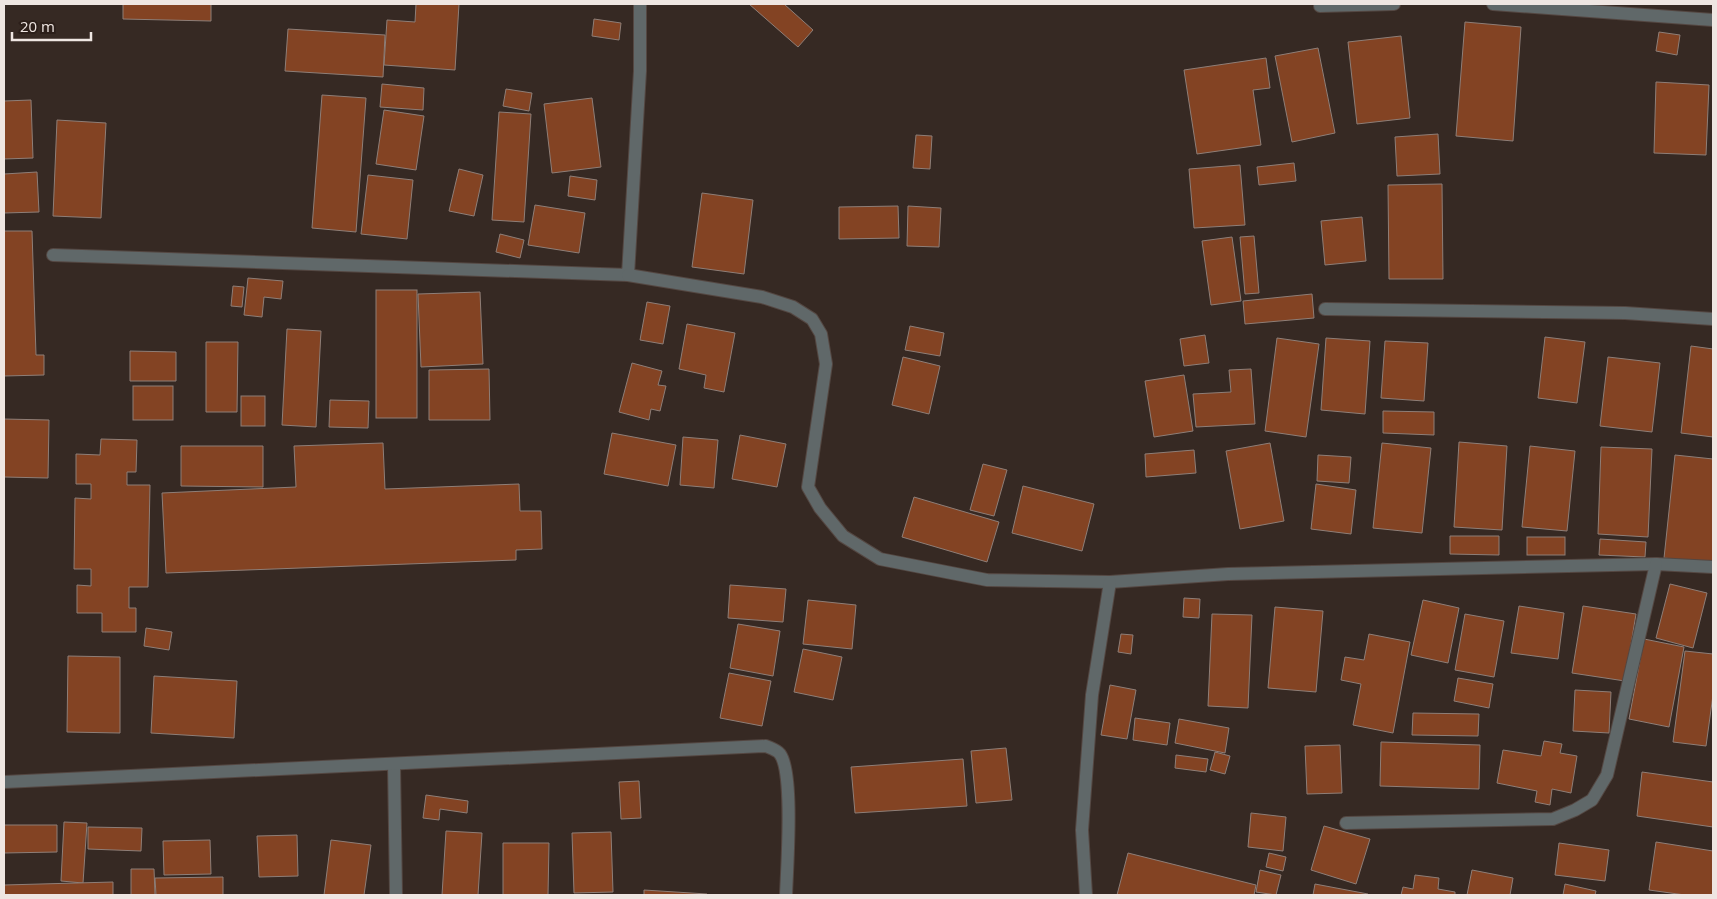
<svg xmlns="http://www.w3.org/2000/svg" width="1717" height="899" font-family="'Open Sans',sans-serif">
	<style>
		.building { fill: #834323; stroke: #8e7e77 }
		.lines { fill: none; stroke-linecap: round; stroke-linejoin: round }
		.minor-casing { stroke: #544742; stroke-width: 14 }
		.minor { stroke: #606869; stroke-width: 12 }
	</style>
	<rect width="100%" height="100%" fill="#362923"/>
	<g class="building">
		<path d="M 123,4 L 211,4 L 211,21 L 123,19 Z"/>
		<path d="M 416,4 L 459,4 L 455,70 L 384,65 L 387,20 L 415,22 Z"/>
		<path d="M 749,4 L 784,4 L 813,30 L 798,47 Z"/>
		<path d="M 594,19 L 621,23 L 619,40 L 592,36 Z"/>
		<path d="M 1465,22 L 1521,27 L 1513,141 L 1456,136 Z"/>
		<path d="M 288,29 L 385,35 L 383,77 L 285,71 Z"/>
		<path d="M 1659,32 L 1680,35 L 1677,55 L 1656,51 Z"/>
		<path d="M 1401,36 L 1410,118 L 1357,124 L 1348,42 Z"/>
		<path d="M 1318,48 L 1335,133 L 1292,142 L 1275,56 Z"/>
		<path d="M 1266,58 L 1270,88 L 1253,90 L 1261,145 L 1197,154 L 1184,70 Z"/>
		<path d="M 1656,82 L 1709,85 L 1706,155 L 1654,153 Z"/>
		<path d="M 382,84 L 424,88 L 423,110 L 380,107 Z"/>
		<path d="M 506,89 L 532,93 L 529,111 L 503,106 Z"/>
		<path d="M 322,95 L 366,98 L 356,232 L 312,228 Z"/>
		<path d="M 592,98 L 601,167 L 552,173 L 544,104 Z"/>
		<path d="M 31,100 L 33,158 L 4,159 L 4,101 Z"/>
		<path d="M 384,110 L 424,116 L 416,170 L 376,164 Z"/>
		<path d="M 499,112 L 531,114 L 524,222 L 492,220 Z"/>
		<path d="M 57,120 L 106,123 L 101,218 L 53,216 Z"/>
		<path d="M 1438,134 L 1440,174 L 1397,176 L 1395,137 Z"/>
		<path d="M 916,135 L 932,136 L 930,169 L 913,168 Z"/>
		<path d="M 1294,163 L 1296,181 L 1259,185 L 1257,167 Z"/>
		<path d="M 1240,165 L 1245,225 L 1194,228 L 1189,169 Z"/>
		<path d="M 459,169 L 483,175 L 474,216 L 449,211 Z"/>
		<path d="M 37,172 L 39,212 L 4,213 L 4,174 Z"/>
		<path d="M 368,175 L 413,180 L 407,239 L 361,234 Z"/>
		<path d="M 570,176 L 597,180 L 595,200 L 568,196 Z"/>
		<path d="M 1442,184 L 1443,279 L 1389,279 L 1388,185 Z"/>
		<path d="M 702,193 L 753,200 L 744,274 L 692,267 Z"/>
		<path d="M 535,205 L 585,213 L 579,253 L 528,245 Z"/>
		<path d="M 898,206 L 899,238 L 839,239 L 839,207 Z"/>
		<path d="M 908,206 L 941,208 L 939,247 L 907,246 Z"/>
		<path d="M 1362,217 L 1366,261 L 1325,265 L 1321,221 Z"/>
		<path d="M 4,231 L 32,231 L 36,355 L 44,355 L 44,375 L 4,376 Z"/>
		<path d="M 500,234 L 524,240 L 520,258 L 496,252 Z"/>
		<path d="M 1254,236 L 1259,293 L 1245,294 L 1240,237 Z"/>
		<path d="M 1232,237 L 1241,301 L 1211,305 L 1202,241 Z"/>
		<path d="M 248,278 L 283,281 L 281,299 L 264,297 L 262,317 L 244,315 Z"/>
		<path d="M 233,286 L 244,287 L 242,307 L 231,306 Z"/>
		<rect x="376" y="290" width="41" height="128"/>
		<path d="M 480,292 L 483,364 L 421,367 L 418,294 Z"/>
		<path d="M 1312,294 L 1314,318 L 1245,324 L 1243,301 Z"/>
		<path d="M 647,302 L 670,306 L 663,344 L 640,340 Z"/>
		<path d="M 687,324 L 735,333 L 724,392 L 704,388 L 706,375 L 679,369 Z"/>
		<path d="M 910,326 L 944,333 L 940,356 L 905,350 Z"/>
		<path d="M 287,329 L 321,331 L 316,427 L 282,425 Z"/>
		<path d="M 1205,335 L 1209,363 L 1184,366 L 1180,339 Z"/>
		<path d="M 1545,337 L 1585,342 L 1577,403 L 1538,398 Z"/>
		<path d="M 1277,338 L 1319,344 L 1306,437 L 1265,431 Z"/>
		<path d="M 1326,338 L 1370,341 L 1365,414 L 1321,410 Z"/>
		<path d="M 1385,341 L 1428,343 L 1424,401 L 1381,398 Z"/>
		<path d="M 206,342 L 238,342 L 237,412 L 206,412 Z"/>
		<path d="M 1691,346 L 1713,349 L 1713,437 L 1681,433 Z"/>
		<path d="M 130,351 L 176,352 L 176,381 L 130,381 Z"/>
		<path d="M 903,357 L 940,366 L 929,414 L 892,405 Z"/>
		<path d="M 1608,357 L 1660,363 L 1652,432 L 1600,426 Z"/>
		<path d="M 632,363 L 662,371 L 658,385 L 666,386 L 660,411 L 651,409 L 649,420 L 619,412 Z"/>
		<path d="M 489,369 L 490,420 L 429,420 L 429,370 Z"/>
		<path d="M 1251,369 L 1255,424 L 1196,427 L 1193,394 L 1231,392 L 1229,370 Z"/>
		<path d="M 1184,375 L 1193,431 L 1154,437 L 1145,381 Z"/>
		<rect x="133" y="386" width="40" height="34"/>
		<rect x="241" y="396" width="24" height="30"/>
		<path d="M 330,400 L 369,401 L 368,428 L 329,427 Z"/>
		<path d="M 1383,411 L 1434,412 L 1434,435 L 1383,433 Z"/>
		<path d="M 4,419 L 49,420 L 48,478 L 4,477 Z"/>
		<path d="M 612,433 L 676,445 L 668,486 L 604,474 Z"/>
		<path d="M 740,435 L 786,444 L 777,487 L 732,479 Z"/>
		<path d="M 683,437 L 718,440 L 714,488 L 680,485 Z"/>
		<path d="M 101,439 L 137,440 L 136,472 L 127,472 L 127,485 L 150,485 L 148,587 L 129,587 L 129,608 L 136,608 L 136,632 L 102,632 L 102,613 L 77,613 L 77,585 L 91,586 L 91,569 L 74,569 L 75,498 L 91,499 L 91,484 L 76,484 L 76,454 L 100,455 Z"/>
		<path d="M 1459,442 L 1507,446 L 1502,530 L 1454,527 Z"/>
		<path d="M 383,443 L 385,489 L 519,484 L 520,511 L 541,511 L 542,549 L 516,550 L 516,560 L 166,573 L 162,493 L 296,487 L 294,446 Z"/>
		<path d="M 1270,443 L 1284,521 L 1240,529 L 1226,451 Z"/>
		<path d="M 1382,443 L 1431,448 L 1422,533 L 1373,528 Z"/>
		<path d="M 181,446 L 263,446 L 263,487 L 181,486 Z"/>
		<path d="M 1530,446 L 1575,451 L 1567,531 L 1522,527 Z"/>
		<path d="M 1601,447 L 1652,449 L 1648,537 L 1598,534 Z"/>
		<path d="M 1194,450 L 1196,473 L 1146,477 L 1145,454 Z"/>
		<path d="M 1318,455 L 1351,457 L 1349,483 L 1317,481 Z"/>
		<path d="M 1675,455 L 1713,459 L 1713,563 L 1664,558 Z"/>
		<path d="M 983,464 L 1007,470 L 994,516 L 970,510 Z"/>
		<path d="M 1316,484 L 1356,490 L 1351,534 L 1311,529 Z"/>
		<path d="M 1023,486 L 1094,504 L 1082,551 L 1012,533 Z"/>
		<path d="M 914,497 L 999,522 L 987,562 L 902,537 Z"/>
		<path d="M 1450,536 L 1499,536 L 1499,555 L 1450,554 Z"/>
		<rect x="1527" y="537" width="38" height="18"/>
		<path d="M 1600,539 L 1646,542 L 1645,557 L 1599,555 Z"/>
		<path d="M 1670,584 L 1707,593 L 1693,648 L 1656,638 Z"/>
		<path d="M 730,585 L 786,589 L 783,622 L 728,618 Z"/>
		<path d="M 1184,598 L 1200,599 L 1199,618 L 1183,617 Z"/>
		<path d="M 808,600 L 856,605 L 852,649 L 803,644 Z"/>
		<path d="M 1423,600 L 1459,608 L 1448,663 L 1411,655 Z"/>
		<path d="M 1519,606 L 1564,613 L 1558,659 L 1511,653 Z"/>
		<path d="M 1583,606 L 1636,614 L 1625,681 L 1572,673 Z"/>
		<path d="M 1275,607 L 1323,611 L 1316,692 L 1268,688 Z"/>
		<path d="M 1212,614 L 1252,615 L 1248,708 L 1208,706 Z"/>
		<path d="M 1465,614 L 1504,621 L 1494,677 L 1455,670 Z"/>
		<path d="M 738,624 L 780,631 L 773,676 L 730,668 Z"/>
		<path d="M 146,628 L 172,632 L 169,650 L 144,646 Z"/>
		<path d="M 1121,634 L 1133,635 L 1131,654 L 1118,652 Z"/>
		<path d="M 1369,634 L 1410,642 L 1393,733 L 1353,725 L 1361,684 L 1341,680 L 1345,657 L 1364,660 Z"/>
		<path d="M 1644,639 L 1684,647 L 1669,727 L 1629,719 Z"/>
		<path d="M 803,649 L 842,657 L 833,700 L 794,692 Z"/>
		<path d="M 1685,651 L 1713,654 L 1713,695 L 1706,746 L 1673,742 Z"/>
		<path d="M 68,656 L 120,657 L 120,733 L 67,732 Z"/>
		<path d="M 729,673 L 771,681 L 762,726 L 720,718 Z"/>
		<path d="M 154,676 L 237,681 L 234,738 L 151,733 Z"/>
		<path d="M 1458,678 L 1493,684 L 1489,708 L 1454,701 Z"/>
		<path d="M 1110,685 L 1136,690 L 1127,739 L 1101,735 Z"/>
		<path d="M 1575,690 L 1611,692 L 1609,733 L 1573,731 Z"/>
		<path d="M 1413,713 L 1479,714 L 1478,736 L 1412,735 Z"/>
		<path d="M 1135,718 L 1170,723 L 1167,745 L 1133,740 Z"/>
		<path d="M 1179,719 L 1229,728 L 1225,753 L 1175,743 Z"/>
		<path d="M 1544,741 L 1562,744 L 1560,753 L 1577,756 L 1571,793 L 1552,789 L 1550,805 L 1535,802 L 1537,791 L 1497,783 L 1503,750 L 1541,756 Z"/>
		<path d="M 1381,742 L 1480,745 L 1479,789 L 1380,786 Z"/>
		<path d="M 1340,745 L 1342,793 L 1307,794 L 1305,746 Z"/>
		<path d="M 1006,748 L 1012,800 L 976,803 L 971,751 Z"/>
		<path d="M 1215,752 L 1230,756 L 1225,774 L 1210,770 Z"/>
		<path d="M 1176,755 L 1208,759 L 1206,772 L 1175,768 Z"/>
		<path d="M 963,759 L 967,806 L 855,813 L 851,767 Z"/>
		<path d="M 1642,772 L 1713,782 L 1713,827 L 1637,816 Z"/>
		<path d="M 639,781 L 641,818 L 621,819 L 619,782 Z"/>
		<path d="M 426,795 L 468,801 L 467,813 L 440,809 L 439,820 L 423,818 Z"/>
		<path d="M 1251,813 L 1286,817 L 1283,851 L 1248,847 Z"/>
		<path d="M 64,822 L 87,823 L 83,883 L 61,881 Z"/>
		<path d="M 4,825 L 57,825 L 57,852 L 4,853 Z"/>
		<path d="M 1324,826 L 1370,839 L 1356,884 L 1311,870 Z"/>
		<path d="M 88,827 L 142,828 L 141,851 L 88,849 Z"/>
		<path d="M 446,831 L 482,833 L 478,895 L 442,895 Z"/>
		<path d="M 611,832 L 613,892 L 574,893 L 572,833 Z"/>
		<path d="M 297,835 L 298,876 L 259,877 L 257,836 Z"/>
		<path d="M 210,840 L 211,874 L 164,875 L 163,841 Z"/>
		<path d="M 331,840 L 371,845 L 364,895 L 324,895 Z"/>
		<path d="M 1656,842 L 1713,851 L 1713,895 L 1685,895 L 1649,890 Z"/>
		<path d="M 503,843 L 549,843 L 548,895 L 503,895 Z"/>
		<path d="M 1559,843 L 1609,850 L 1605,881 L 1555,875 Z"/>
		<path d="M 1128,853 L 1256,885 L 1254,895 L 1117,895 Z"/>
		<path d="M 1269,853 L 1286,857 L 1283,871 L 1266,867 Z"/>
		<path d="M 131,869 L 154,869 L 155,895 L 131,895 Z"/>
		<path d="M 1260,870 L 1281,875 L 1276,895 L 1256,892 Z"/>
		<path d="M 1472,870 L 1513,878 L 1510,895 L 1467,895 Z"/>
		<path d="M 1415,875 L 1439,878 L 1438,889 L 1455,892 L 1455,895 L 1401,895 L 1403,887 L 1413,889 Z"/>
		<path d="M 223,877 L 223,895 L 156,895 L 155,878 Z"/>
		<path d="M 113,882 L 113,895 L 4,895 L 4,885 Z"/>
		<path d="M 1315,884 L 1368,894 L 1367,895 L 1313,895 Z"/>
		<path d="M 1565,884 L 1596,891 L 1595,895 L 1563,895 Z"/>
		<path d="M 644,890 L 707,894 L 706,895 L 644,895 Z"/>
	</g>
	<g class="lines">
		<g class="minor-casing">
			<g id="minor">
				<path d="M 1493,4 L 1713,20"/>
				<path d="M 1320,6 L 1394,4"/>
				<path d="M 53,255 L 628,275 L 640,71 L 640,4"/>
				<path d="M 628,275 L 762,297 L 793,307 L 812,319 L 821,334 L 826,364 L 808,487 L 820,508 L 843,536 L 880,559 L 987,580 L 1110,582 L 1228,574 L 1656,564 L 1713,567"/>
				<path d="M 1325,309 L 1625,313 L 1713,319"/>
				<path d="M 394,764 L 396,895"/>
				<path d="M 4,782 L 766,746 C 770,748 777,750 780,754 C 794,773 787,867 786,895"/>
				<path d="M 1346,823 L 1553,819 L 1575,810 L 1592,800 L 1607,775 L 1656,564"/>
				<path d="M 1086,895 L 1082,830 L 1092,695 L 1110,582"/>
			</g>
		</g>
		<use href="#minor" class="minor"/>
	</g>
	<rect width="1717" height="899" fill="none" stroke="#efe6e2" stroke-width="10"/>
	<path d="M12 32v8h79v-8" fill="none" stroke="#efe6e2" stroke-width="2.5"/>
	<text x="20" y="32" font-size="15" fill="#efe6e2" stroke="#2c1f1a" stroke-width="4" paint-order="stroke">20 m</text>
</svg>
